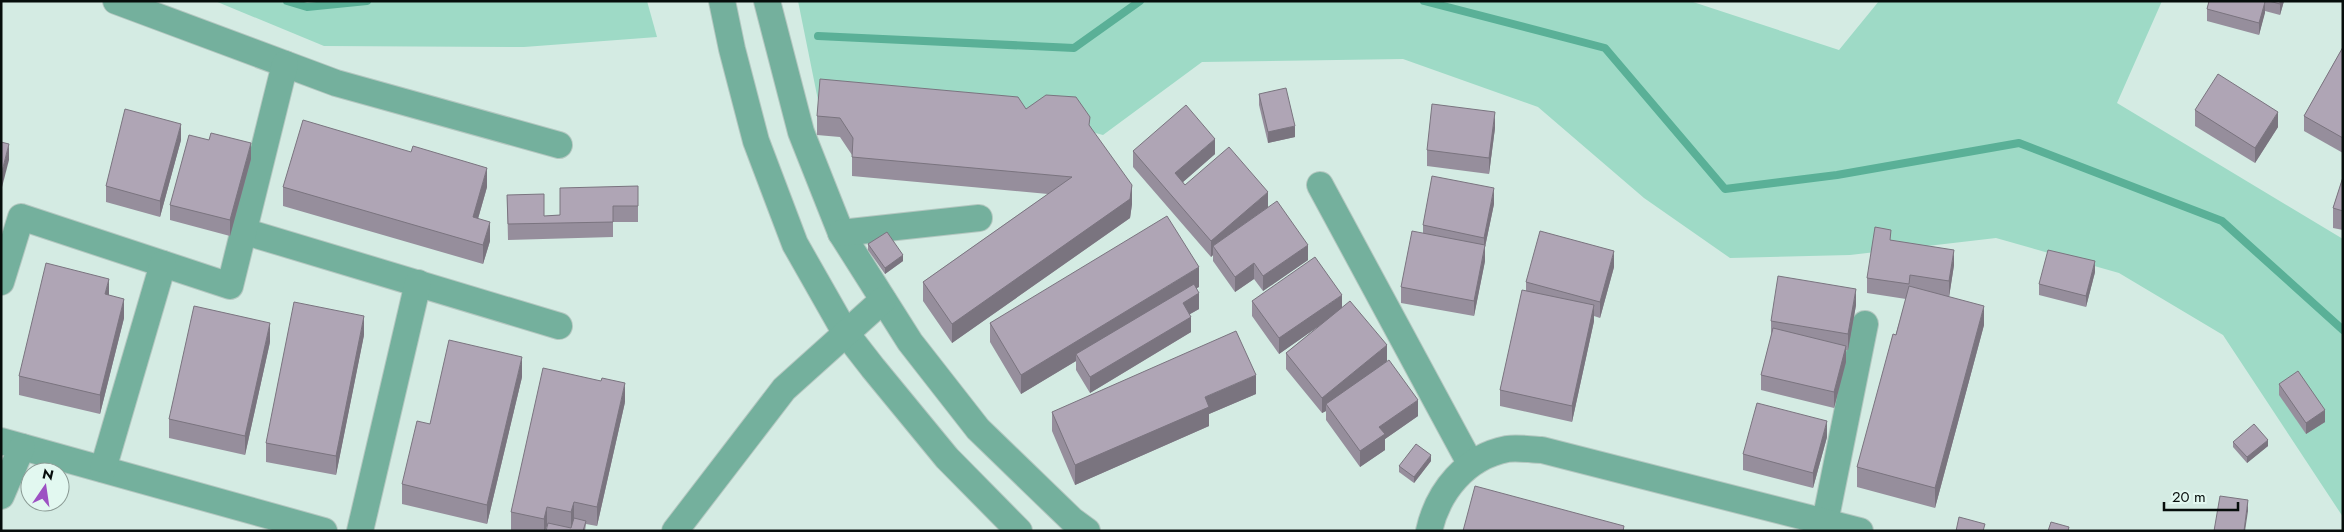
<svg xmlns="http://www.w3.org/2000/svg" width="2344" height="532" font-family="Jost,sans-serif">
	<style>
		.green { fill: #9edac6 }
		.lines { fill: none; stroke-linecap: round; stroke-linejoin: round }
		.stream { stroke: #5ab097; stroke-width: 8 }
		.minor-casing { stroke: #b3c7c0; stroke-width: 28 }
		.minor { stroke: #74b09d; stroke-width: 26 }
		.wall { fill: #968e9c }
		.shaded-wall { fill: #7a747f }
		.building { fill: #afa5b5; stroke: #7a747f }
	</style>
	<rect width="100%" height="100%" fill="#d4ebe3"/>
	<g class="green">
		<path d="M 215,1 L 647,1 L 657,37 L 524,47 L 324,46 Z"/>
		<path d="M 798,1 L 1690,1 L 1839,50 L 1879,1 L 2162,1 L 2117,103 L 2343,239 L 2343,517 L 2223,335 L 2119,273 L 1996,238 L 1850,255 L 1730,258 L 1644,198 L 1538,107 L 1403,59 L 1202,62 L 1103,135 L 1005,109 L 819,105 Z"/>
	</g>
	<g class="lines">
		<g class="stream">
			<path d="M 287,1 L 307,7 L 367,1"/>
			<path d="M 1424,1 L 1605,48 L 1725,189 L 1837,175 L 2019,143 L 2222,221 L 2343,330"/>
			<path d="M 818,36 L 1074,48 L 1140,1"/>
		</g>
		<g class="minor-casing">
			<g id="minor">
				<path d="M 116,1 L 336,83 L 559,145"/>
				<path d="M 722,1 L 732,49 L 756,141 L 795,244 L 845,332 L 873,368 L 947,458 L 1019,531"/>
				<path d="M 767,1 L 801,132 L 841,233 L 910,342 L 978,429 L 1072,520 L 1087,531"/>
				<path d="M 1320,185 L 1470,463"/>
				<path d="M 243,231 L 559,326"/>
				<path d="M 841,233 L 979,218"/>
				<path d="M 1,282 L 21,217 L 230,286 L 285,64"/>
				<path d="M 1,441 L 324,531"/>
				<path d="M 103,469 L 163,264"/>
				<path d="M 1,496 L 22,447"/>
				<path d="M 1825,522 L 1865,324"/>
				<path d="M 360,531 L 418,283"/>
				<path d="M 675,531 L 784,389 L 883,300"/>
				<path d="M 1429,531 C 1438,491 1466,457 1507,449 C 1518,447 1531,450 1542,450 L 1860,531"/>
			</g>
		</g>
		<use href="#minor" class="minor"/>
	</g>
	<g class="wall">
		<path d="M 2209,1 L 2284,1 L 2280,15 L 2265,11 L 2259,35 L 2207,21 L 2207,9 Z"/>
		<path d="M 2343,47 L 2343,153 L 2304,131 L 2304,116 Z"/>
		<path d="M 1259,94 L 1295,137 L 1268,143 L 1259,105 Z"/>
		<path d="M 1026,109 L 1090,126 L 1132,204 L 1130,218 L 952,343 L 923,301 L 923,282 L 1048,194 L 852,176 L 852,155 L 840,137 L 817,135 L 817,116 Z"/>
		<path d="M 2195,110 L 2278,127 L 2255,163 L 2195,126 Z"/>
		<path d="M 1495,128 L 1489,174 L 1427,166 L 1427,150 Z"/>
		<path d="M 181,140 L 160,217 L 106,202 L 106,186 Z"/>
		<path d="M 1133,151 L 1215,154 L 1183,182 L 1185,185 L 1268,207 L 1308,260 L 1263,291 L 1254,279 L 1235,292 L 1213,261 L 1213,255 L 1211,257 L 1133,167 Z"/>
		<path d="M 251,159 L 230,236 L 170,220 L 170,205 Z"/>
		<path d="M 2343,177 L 2343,230 L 2333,228 L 2333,208 Z"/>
		<path d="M 283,187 L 487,187 L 478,219 L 490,241 L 483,264 L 283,206 Z"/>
		<path d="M 560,188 L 638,206 L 638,222 L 613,222 L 613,237 L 508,240 L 507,195 L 544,216 L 560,215 Z"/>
		<path d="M 1494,204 L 1485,247 L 1485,261 L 1474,316 L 1401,303 L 1401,287 L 1423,233 L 1423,225 Z"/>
		<path d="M 1891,240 L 1954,265 L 1949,297 L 1984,325 L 1935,508 L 1857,487 L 1857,467 L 1906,299 L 1867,293 L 1867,278 Z"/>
		<path d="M 868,244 L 903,261 L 885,274 L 868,250 Z"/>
		<path d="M 1614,267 L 1600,318 L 1594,316 L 1594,321 L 1572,422 L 1500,406 L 1500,390 L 1526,290 L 1526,282 Z"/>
		<path d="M 2095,272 L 2086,307 L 2039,295 L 2039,284 Z"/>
		<path d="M 1199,287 L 1196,288 L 1199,309 L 1190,314 L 1191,332 L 1090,393 L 1076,370 L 1076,361 L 1021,394 L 990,342 L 990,323 Z"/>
		<path d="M 109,295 L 124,318 L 100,414 L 19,395 L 19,376 Z"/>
		<path d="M 1252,301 L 1342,308 L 1387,361 L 1379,367 L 1418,416 L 1385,439 L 1385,450 L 1360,467 L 1326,420 L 1326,411 L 1322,413 L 1286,369 L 1286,353 L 1323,323 L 1279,354 L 1252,316 Z"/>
		<path d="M 1856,305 L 1848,350 L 1846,350 L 1846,362 L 1834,408 L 1761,390 L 1761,375 L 1771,337 L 1771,321 Z"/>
		<path d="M 364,335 L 336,475 L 266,462 L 266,443 Z"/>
		<path d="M 270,342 L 245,455 L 169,438 L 169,419 Z"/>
		<path d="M 522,377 L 487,524 L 402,504 L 402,484 L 430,424 Z"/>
		<path d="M 2279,384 L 2325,422 L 2306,434 L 2279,395 Z"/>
		<path d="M 1256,394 L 1209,414 L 1209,426 L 1075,485 L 1052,431 L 1052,412 Z"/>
		<path d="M 625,402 L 597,526 L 586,524 L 585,531 L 547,526 L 545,531 L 511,531 L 511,512 Z"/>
		<path d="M 1827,437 L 1813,488 L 1743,470 L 1743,454 Z"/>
		<path d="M 2233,442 L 2268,446 L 2247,463 L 2233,447 Z"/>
		<path d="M 1431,461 L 1414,483 L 1399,472 L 1399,466 Z"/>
	</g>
	<g class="shaded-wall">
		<path d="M 2280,1 L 2284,1 L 2280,15 Z"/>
		<path d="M 2265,2 L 2265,13 L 2259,35 L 2259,23 Z"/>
		<path d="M 1495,112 L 1495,128 L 1489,174 L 1489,158 Z"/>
		<path d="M 2278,112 L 2278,127 L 2255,163 L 2255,148 Z"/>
		<path d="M 181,124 L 181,140 L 160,217 L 160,201 Z"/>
		<path d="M 1295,126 L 1295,137 L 1268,143 L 1268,132 Z"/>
		<path d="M 1215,139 L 1215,154 L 1175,189 L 1175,173 Z"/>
		<path d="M 251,143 L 251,159 L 230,236 L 230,220 Z"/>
		<path d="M 9,144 L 9,160 L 1,191 L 1,175 Z"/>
		<path d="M 487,168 L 487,187 L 473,236 L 473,217 Z"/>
		<path d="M 1132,185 L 1132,204 L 1130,218 L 952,343 L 952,324 Z"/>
		<path d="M 1494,188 L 1494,204 L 1485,247 L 1485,261 L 1474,316 L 1474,301 L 1484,252 L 1484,238 Z"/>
		<path d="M 1268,192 L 1268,207 L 1213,246 L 1213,255 L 1211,257 L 1211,241 Z"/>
		<path d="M 490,222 L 490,241 L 483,264 L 483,245 Z"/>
		<path d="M 1308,245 L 1308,260 L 1263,291 L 1263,276 Z"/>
		<path d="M 1954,250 L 1954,265 L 1949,297 L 1949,281 Z"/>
		<path d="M 1614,251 L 1614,267 L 1600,318 L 1600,302 Z"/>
		<path d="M 903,255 L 903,261 L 885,274 L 885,268 Z"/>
		<path d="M 2095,261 L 2095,272 L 2086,307 L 2086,296 Z"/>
		<path d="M 1254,263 L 1254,279 L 1235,292 L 1235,277 Z"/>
		<path d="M 1199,267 L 1199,287 L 1079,359 L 1076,354 L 1076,361 L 1021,394 L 1021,375 Z"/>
		<path d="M 109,279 L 109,298 L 105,294 Z"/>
		<path d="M 1856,289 L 1856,305 L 1848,350 L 1848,334 Z"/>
		<path d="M 1199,293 L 1199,309 L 1183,318 L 1183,303 Z"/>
		<path d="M 1342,295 L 1342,310 L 1279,354 L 1279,338 Z"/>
		<path d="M 124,299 L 124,318 L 100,414 L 100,395 Z"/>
		<path d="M 1594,305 L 1594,321 L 1572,422 L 1572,406 Z"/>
		<path d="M 1984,306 L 1984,325 L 1935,508 L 1935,488 Z"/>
		<path d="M 364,316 L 364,335 L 336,475 L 336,456 Z"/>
		<path d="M 1191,317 L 1191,332 L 1090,393 L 1090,377 Z"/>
		<path d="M 270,323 L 270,342 L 245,455 L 245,436 Z"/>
		<path d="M 1387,345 L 1387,361 L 1329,408 L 1326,404 L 1326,411 L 1322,413 L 1322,398 Z"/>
		<path d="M 1846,346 L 1846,362 L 1834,408 L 1834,392 Z"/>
		<path d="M 522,357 L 522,377 L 487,524 L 487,505 Z"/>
		<path d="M 1256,375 L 1256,394 L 1209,414 L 1209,426 L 1075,485 L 1075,465 L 1205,397 Z"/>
		<path d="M 625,383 L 625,402 L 597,526 L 597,507 Z"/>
		<path d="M 1418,400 L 1418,416 L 1385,439 L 1385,450 L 1360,467 L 1360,451 L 1379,427 Z"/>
		<path d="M 2325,410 L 2325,422 L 2306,434 L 2306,423 Z"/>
		<path d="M 1827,421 L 1827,437 L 1813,488 L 1813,473 Z"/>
		<path d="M 2268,440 L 2268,446 L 2247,463 L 2247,457 Z"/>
		<path d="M 1431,455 L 1431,461 L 1414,483 L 1414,477 Z"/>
		<path d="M 2248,500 L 2248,511 L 2245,531 L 2244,531 Z"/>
		<path d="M 574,502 L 574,521 L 571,531 L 571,512 Z"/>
		<path d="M 547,507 L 547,526 L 545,531 L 544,531 L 544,519 Z"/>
	</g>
	<g class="building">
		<path d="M 2209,1 L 2262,1 L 2265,2 L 2259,23 L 2207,9 Z"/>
		<path d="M 2269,1 L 2280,1 L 2280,4 Z"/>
		<path d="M 2343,47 L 2343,138 L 2304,116 Z"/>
		<path d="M 2218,74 L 2278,112 L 2255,148 L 2195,110 Z"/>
		<path d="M 820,79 L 1018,97 L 1026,109 L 1046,95 L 1076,97 L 1090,117 L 1089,125 L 1132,185 L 1130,199 L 952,324 L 923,282 L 1072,177 L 852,157 L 853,138 L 840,118 L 817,116 Z"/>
		<path d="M 1286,88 L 1295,126 L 1268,132 L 1259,94 Z"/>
		<path d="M 1432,104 L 1495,112 L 1489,158 L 1427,150 Z"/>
		<path d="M 1186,105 L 1215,139 L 1175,173 L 1185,185 L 1229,147 L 1268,192 L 1211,241 L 1133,151 Z"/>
		<path d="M 125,109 L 181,124 L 160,201 L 106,186 Z"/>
		<path d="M 303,120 L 411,152 L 413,146 L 487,168 L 473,217 L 490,222 L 483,245 L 283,187 Z"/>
		<path d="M 211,133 L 251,143 L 230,220 L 170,205 L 189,135 L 209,140 Z"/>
		<path d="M 1,142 L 9,144 L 1,175 Z"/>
		<path d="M 1432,176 L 1494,188 L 1484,238 L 1423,225 Z"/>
		<path d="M 2343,177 L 2343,211 L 2333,208 Z"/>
		<path d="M 638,186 L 638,206 L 613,206 L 613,222 L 508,224 L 507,195 L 544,194 L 544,216 L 560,215 L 560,188 Z"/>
		<path d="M 1277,201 L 1308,245 L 1263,276 L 1254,263 L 1235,277 L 1213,246 Z"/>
		<path d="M 1167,216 L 1199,267 L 1021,375 L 990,323 Z"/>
		<path d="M 1875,227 L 1891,230 L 1890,240 L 1954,250 L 1949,281 L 1910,275 L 1909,284 L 1867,278 Z"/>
		<path d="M 1412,231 L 1485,245 L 1474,301 L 1401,287 Z"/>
		<path d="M 1540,231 L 1614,251 L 1600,302 L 1526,282 Z"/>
		<path d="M 887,232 L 903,255 L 885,268 L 868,244 Z"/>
		<path d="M 2048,250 L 2095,261 L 2086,296 L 2039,284 Z"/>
		<path d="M 1315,257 L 1342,295 L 1279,338 L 1252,301 Z"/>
		<path d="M 46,263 L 109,279 L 105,294 L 124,299 L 100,395 L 19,376 Z"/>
		<path d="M 1778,276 L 1856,289 L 1848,334 L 1771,321 Z"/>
		<path d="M 1194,284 L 1199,293 L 1183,303 L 1191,317 L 1090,377 L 1076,354 Z"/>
		<path d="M 1909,286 L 1984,306 L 1935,488 L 1857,467 L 1893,334 L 1896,335 Z"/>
		<path d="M 1522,290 L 1594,305 L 1572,406 L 1500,390 Z"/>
		<path d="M 1350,301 L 1387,345 L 1322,398 L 1286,353 Z"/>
		<path d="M 294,302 L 364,316 L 336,456 L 266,443 Z"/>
		<path d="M 194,306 L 270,323 L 245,436 L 169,419 Z"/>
		<path d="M 1773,328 L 1846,346 L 1834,392 L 1761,375 Z"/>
		<path d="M 1236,331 L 1256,375 L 1205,397 L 1209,407 L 1075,465 L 1052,412 Z"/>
		<path d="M 449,340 L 522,357 L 487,505 L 402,484 L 417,421 L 430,424 Z"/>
		<path d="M 1389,360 L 1418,400 L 1379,427 L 1385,434 L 1360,451 L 1326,404 Z"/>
		<path d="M 543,368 L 601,381 L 602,378 L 625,383 L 597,507 L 574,502 L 571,512 L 547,507 L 544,519 L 511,512 Z"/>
		<path d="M 2298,371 L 2325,410 L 2306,423 L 2279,384 Z"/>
		<path d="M 1757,403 L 1827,421 L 1813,473 L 1743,454 Z"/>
		<path d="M 2254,424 L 2268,440 L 2247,457 L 2233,442 Z"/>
		<path d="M 1416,444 L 1431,455 L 1414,477 L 1399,466 Z"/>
		<path d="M 1475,486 L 1624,526 L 1623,531 L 1463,531 Z"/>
		<path d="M 2220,496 L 2248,500 L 2244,531 L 2214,531 Z"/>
		<path d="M 1959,517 L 1985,524 L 1983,531 L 1956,531 Z"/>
		<path d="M 574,518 L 586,521 L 583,531 L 546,531 L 548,523 L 571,528 Z"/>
		<path d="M 2051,522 L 2069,527 L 2068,531 L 2048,531 Z"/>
	</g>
	<rect width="2344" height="532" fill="none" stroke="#060d0b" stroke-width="5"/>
	<g transform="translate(45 487) rotate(13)"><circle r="24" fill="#e2f8f0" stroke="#8a9a94"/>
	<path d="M0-4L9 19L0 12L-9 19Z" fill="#9d51c3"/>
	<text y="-8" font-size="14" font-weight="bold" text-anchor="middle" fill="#060d0b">N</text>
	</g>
	<path d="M2164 502v8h74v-8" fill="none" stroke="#060d0b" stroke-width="2.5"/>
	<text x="2172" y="502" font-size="15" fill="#060d0b" stroke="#e2f8f0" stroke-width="4" paint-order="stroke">20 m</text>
</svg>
